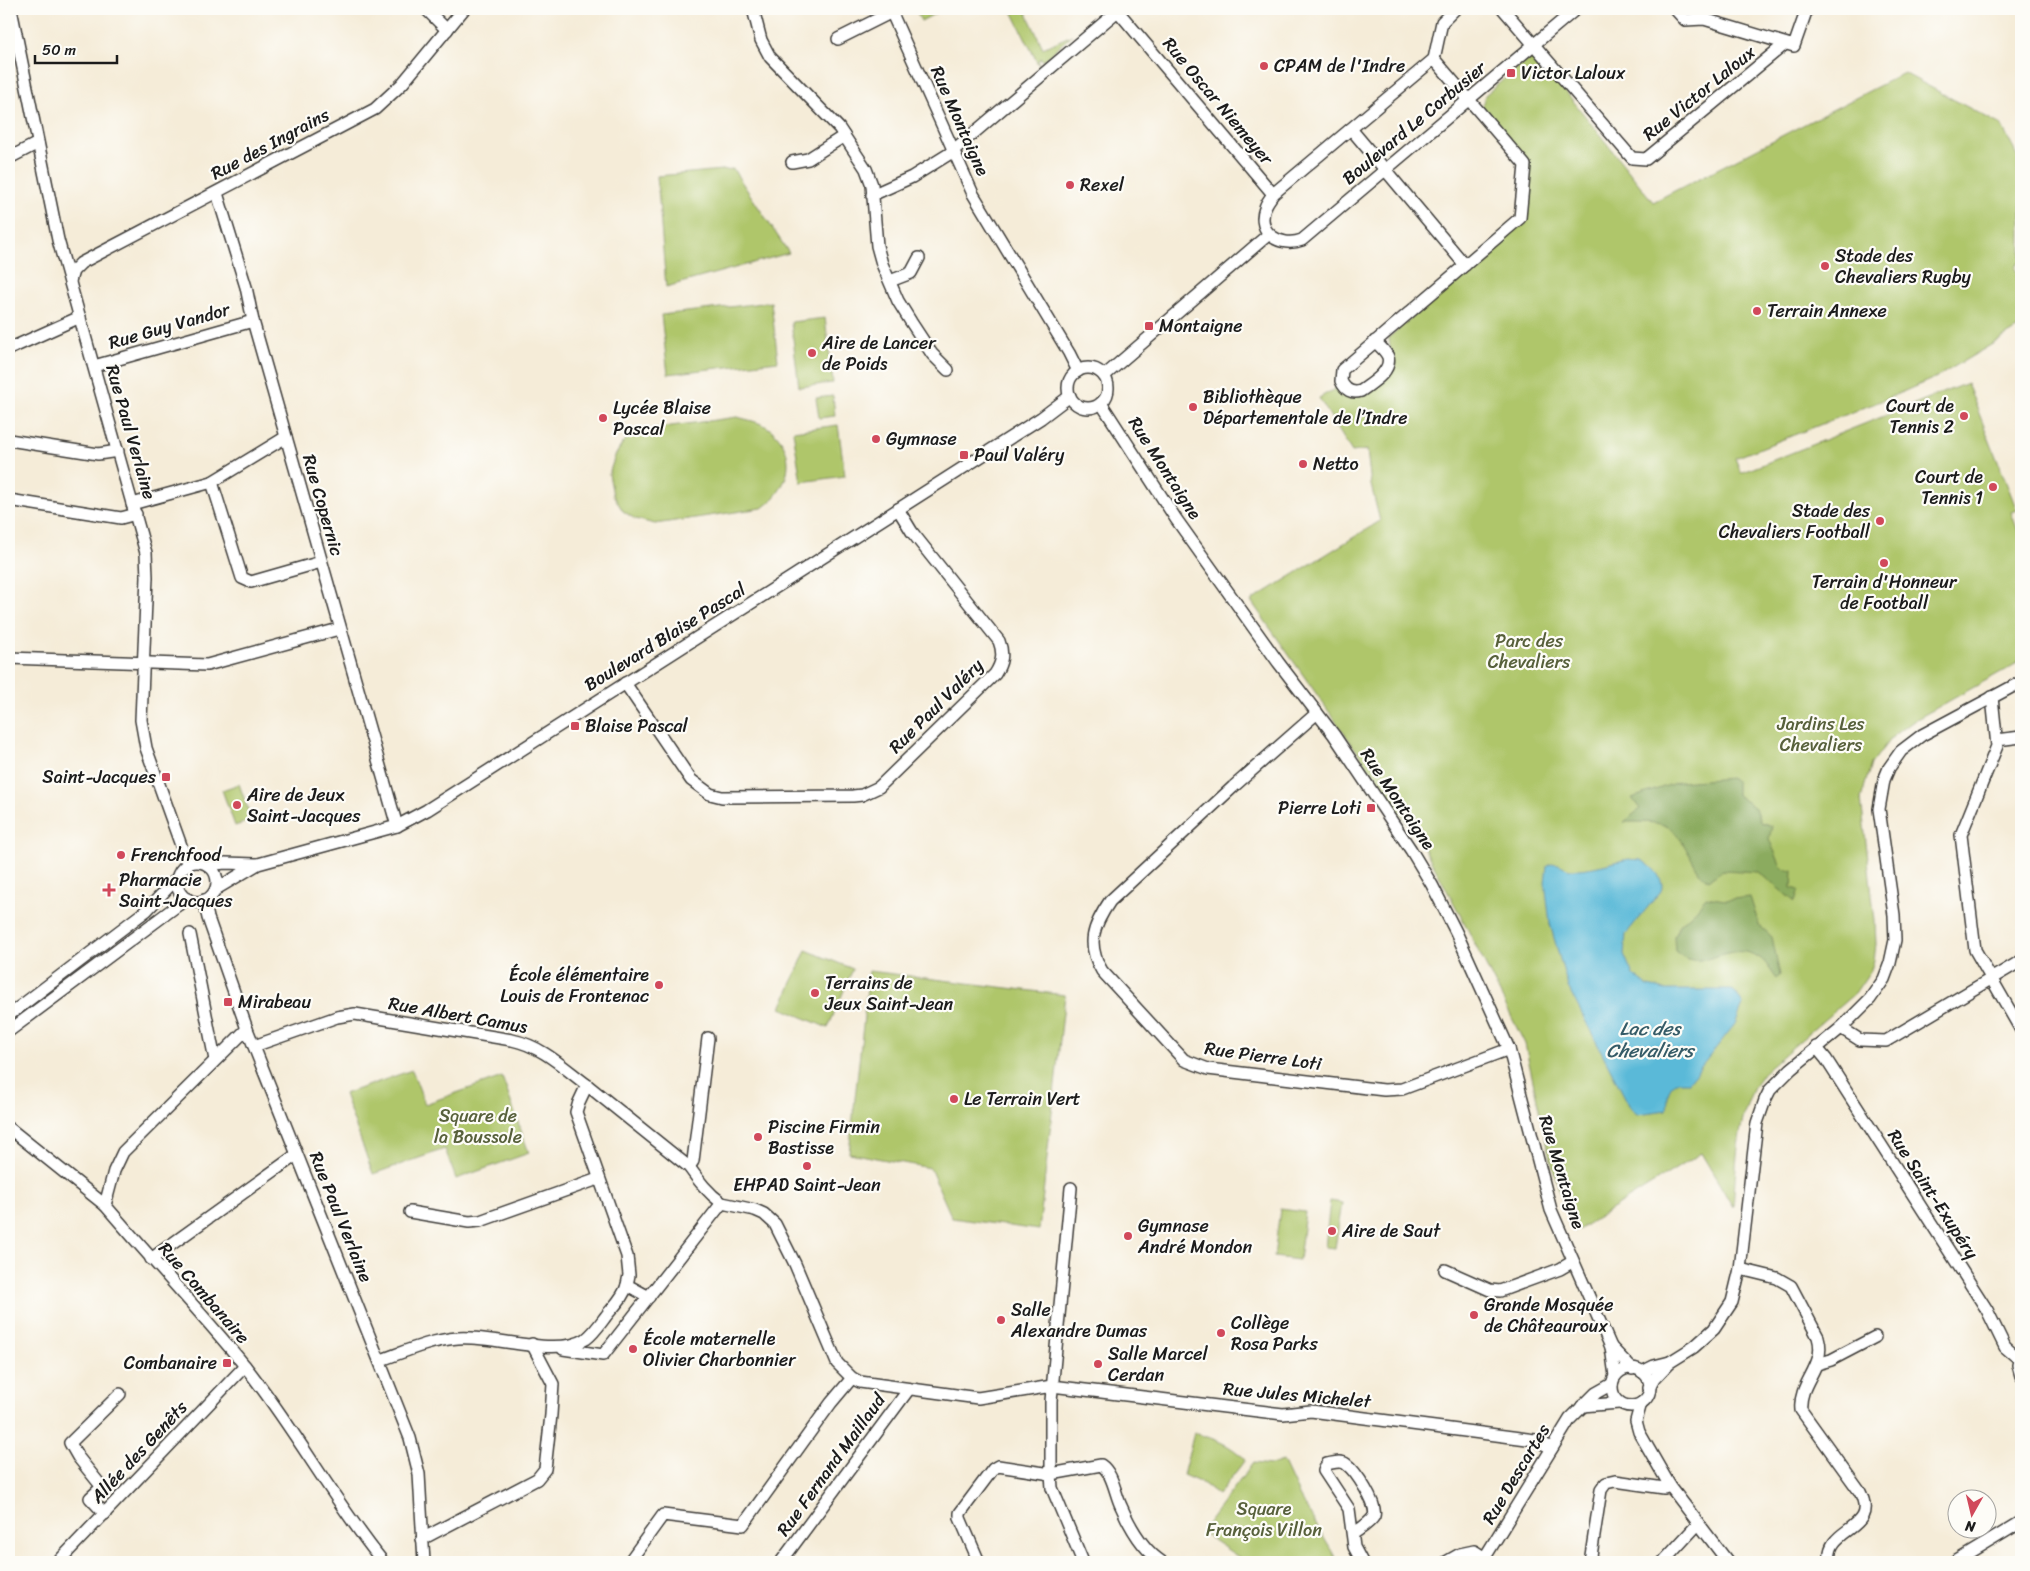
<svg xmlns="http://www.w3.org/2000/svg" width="2030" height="1571" font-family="Sriracha,sans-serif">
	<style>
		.green { fill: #afc66a; stroke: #667143 }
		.forest { fill: #8bab5e; stroke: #54643d }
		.water { fill: #5ab9d8; stroke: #3b6a7a }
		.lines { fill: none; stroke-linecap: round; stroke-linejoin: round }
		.minor-casing { stroke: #3d3b38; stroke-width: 14 }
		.minor { stroke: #fff; stroke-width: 11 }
		.poi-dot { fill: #d1495b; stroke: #fdfcf7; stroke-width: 2 }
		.labels { text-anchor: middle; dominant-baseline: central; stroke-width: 4.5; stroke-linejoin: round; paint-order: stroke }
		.poi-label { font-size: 18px; fill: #1c1c1c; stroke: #fdfcf7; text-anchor: start }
		.street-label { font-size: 18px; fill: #1c1c1c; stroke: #fdfcf7 }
		.park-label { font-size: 18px; fill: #57603b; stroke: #fdfcf7 }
		.water-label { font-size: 19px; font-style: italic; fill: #355b67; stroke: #fdfcf7 }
	</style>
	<rect width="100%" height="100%" fill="#fdfcf7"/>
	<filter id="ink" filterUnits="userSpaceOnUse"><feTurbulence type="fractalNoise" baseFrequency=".02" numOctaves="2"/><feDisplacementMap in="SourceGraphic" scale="10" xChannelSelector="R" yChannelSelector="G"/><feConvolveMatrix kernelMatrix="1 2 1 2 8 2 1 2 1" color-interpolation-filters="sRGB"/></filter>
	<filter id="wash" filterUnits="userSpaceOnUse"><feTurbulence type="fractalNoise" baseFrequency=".0096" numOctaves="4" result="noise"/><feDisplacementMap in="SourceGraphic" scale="20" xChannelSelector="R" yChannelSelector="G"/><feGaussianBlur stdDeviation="1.12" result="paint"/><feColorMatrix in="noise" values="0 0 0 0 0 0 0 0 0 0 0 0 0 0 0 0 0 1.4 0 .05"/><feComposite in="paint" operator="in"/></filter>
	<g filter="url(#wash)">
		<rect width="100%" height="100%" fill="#f5ecd8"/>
		<g class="green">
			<path d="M 915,9 L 944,9 L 921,21 Z"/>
			<path d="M 1011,9 L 1025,9 L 1043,48 L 1072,35 L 1043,61 L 1041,58 L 1038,61 L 1040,64 L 1038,64 Z"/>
			<path d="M 1529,58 L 1540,59 L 1653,202 L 1904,73 L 2001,125 L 2021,163 L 2021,262 L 2017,264 L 2015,268 L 2021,282 L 2021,327 L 1937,377 L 1891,397 L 1735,458 L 1741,473 L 1967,383 L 2017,510 L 2011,512 L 2018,531 L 2021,530 L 2021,661 L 1915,720 L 1891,738 L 1871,764 L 1861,799 L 1875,921 L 1876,945 L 1874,960 L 1871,970 L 1855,993 L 1763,1073 C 1736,1110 1737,1162 1733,1207 L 1701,1153 L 1575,1232 L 1561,1196 L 1548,1151 L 1525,1044 L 1464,922 L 1422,844 L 1251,601 L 1380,521 L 1371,485 L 1367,450 L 1352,452 L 1319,398 L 1338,387 L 1371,391 C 1382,382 1393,374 1392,358 C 1391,350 1389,344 1389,337 L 1524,219 L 1529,163 L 1482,106 L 1485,95 Z"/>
			<path d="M 733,169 L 789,253 L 666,287 L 657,176 Z"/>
			<path d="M 771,302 L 778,361 L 668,374 L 661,315 Z"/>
			<path d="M 825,318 L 833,383 L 799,387 L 791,322 Z"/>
			<path d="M 833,396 L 835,416 L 819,418 L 816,398 Z"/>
			<path d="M 737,417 C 748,420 761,422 770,429 C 800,453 789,489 762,508 L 655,524 L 635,519 L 623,511 L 613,495 L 609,474 L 615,456 L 624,441 L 635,431 Z"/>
			<path d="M 838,425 L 845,476 L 801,482 L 793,431 Z"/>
			<path d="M 239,784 L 252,820 L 235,826 L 222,790 Z"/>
			<path d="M 806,950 L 853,969 L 828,1028 L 781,1008 Z"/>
			<path d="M 869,971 L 1065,995 L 1039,1230 L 952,1218 L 930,1168 L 849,1153 Z"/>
			<path d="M 412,1070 L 425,1104 L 502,1077 L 529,1153 L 456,1179 L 445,1149 L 373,1174 L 344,1094 Z"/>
			<path d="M 1330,1201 L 1342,1203 L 1335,1248 L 1325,1247 Z"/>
			<path d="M 1280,1209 L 1305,1212 L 1299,1260 L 1274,1257 Z"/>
			<path d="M 1194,1433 C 1213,1438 1232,1445 1245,1460 L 1218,1495 L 1204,1484 L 1183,1475 Z"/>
			<path d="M 1283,1461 L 1300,1497 L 1338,1562 L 1246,1562 L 1201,1532 L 1253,1463 L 1271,1465 Z"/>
		</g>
		<g class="forest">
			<path d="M 1732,778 L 1737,782 L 1737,795 L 1755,808 L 1760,822 L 1772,826 L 1769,839 L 1782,869 L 1793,871 L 1792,888 L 1799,890 L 1795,902 L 1758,872 L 1723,870 L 1709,880 C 1701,876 1698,871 1694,863 C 1672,822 1671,822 1624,822 L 1640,809 L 1632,798 L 1678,782 Z"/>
			<path d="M 1706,897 L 1725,900 L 1750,897 L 1759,925 L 1772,937 L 1780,975 L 1777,979 C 1772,973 1766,962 1760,958 C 1732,940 1712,966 1688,959 C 1684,958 1679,954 1675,951 L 1674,937 L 1680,923 L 1690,916 Z"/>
		</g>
		<path class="water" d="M 1629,859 C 1632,860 1637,859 1641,860 C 1651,865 1666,879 1661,891 L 1626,934 L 1624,954 L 1633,975 L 1648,986 L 1666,990 L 1732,990 L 1736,993 L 1743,1005 L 1735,1024 L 1689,1082 L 1676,1082 C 1665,1090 1669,1098 1667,1110 L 1637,1114 L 1631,1109 L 1568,987 L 1550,924 L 1545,882 L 1547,866 C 1560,859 1561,869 1573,869 C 1588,870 1613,862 1629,859 Z"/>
	</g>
	<g filter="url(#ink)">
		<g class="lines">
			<g class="minor-casing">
				<g id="minor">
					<path d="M 11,9 L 58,240 L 146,553 L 147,577 L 141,720 L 146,748 L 188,865"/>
					<path d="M 426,9 L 447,30"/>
					<path d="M 753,9 L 761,40 L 770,57 L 839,128 L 866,169 L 872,185 L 877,246 L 882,264 L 898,301 L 911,322 L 932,354 L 948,370"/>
					<path d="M 890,9 L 973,194 L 1069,353 L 1078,371"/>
					<path d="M 1116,9 L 1273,194"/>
					<path d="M 1455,9 L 1442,22 L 1434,59 L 1273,194 C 1270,199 1266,203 1265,208 C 1256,233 1280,248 1302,240 L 1576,9"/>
					<path d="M 1503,9 L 1632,158 L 1646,159 L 1785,44"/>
					<path d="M 1675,9 L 1685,20 L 1704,19 L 1794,46 L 1807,9"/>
					<path d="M 838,39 L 892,12"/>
					<path d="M 1351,129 L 1465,265"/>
					<path d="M 9,158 L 38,143"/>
					<path d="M 792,162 L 808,159 L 844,136"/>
					<path d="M 217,193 L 246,287 L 253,321 L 397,826"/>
					<path d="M 872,195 L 912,177 L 949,154 L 1120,9"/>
					<path d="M 70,281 L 73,271 L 81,263 L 375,109 L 402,84 L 464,9"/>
					<path d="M 890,281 L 911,273 L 919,258"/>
					<path d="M 1375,341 C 1379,346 1386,351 1388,357 C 1392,372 1370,384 1361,391 C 1352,394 1345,390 1341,381 L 1342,370 L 1520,218 L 1525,165 L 1434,59"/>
					<path d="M 9,349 L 80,317"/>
					<path d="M 94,366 L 253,321"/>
					<circle cx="1088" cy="388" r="20"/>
					<path d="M 1104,376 L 1269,234"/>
					<path d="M 1101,403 L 1176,519 L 1278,662 L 1334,735 L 1411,850 L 1432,885 L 1456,932 L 1509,1049 L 1551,1210 L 1611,1347 L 1615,1376"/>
					<path d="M 9,440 L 98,454 L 118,451"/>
					<path d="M 212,482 L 242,578 L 251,582 L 321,562"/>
					<path d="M 9,500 L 121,518 L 136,514"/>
					<path d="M 132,504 L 212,482 L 286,437"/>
					<path d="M 9,658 L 207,665 L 339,629"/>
					<path d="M 625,683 L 691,780 L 710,794 L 722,797 L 853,796 L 862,795 L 879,787 L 995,674 C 1002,663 1004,654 999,641 L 912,532 L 898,509"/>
					<path d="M 1992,697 L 1997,746 L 1961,835 L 1975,950 L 2021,1030"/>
					<path d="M 1317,713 L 1233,787 L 1110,901 C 1093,926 1086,944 1102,971 L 1184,1060 L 1208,1069 L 1384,1090 L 1402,1089 L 1509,1049"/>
					<path d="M 1997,740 L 2021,737"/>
					<circle cx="197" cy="882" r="20"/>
					<path d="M 208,865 L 225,863 L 256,864"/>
					<path d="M 216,889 L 258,864 L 397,826 L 427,810 L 1041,418 L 1070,396"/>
					<path d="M 204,900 L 208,918 L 247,1029 L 410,1438 L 419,1474 L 424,1562"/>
					<path d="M 190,934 L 215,1060"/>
					<path d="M 9,1015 L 147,910 L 178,877"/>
					<path d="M 1841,1028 L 1860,1040 L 1886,1041 L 2021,961"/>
					<path d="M 247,1029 L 123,1152 L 114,1171 L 105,1205 C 151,1259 200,1311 245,1366 C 295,1429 333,1500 383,1562"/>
					<path d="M 9,1031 L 178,905 L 188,899"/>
					<path d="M 254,1046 L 337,1017 L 355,1014 L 512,1040 C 542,1046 564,1068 587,1085 L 579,1102 L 576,1112 L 627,1256 L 629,1275 L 627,1285"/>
					<path d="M 1816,1047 L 1826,1059 L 1987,1310 L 2005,1347 L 2019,1359"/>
					<path d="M 587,1085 L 689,1167 C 699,1181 708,1193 722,1203 L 755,1210 L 764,1214 L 775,1224 L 795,1264 L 837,1363 L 852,1378 L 860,1382 L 978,1398 L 1052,1386 L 1283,1414 L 1311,1411 L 1535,1440 L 1552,1448"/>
					<path d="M 9,1128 L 105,1205"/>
					<path d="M 689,1167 L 693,1161 L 708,1038"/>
					<path d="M 1071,1188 L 1051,1401 L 1051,1474 L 1052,1488 L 1083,1562"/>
					<path d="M 410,1212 L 469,1222 L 480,1221 L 598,1179"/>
					<path d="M 151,1259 L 296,1155"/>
					<path d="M 1740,1269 L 1777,1278 L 1791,1286 L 1818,1337 C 1827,1366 1798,1382 1801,1410 L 1860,1492 C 1880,1532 1824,1526 1830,1562"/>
					<path d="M 1445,1270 L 1490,1290 L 1500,1291 L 1560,1269 L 1572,1262"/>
					<path d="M 1611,1347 L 1632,1369"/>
					<path d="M 563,1349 L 603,1355 L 722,1203"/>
					<path d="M 2021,1354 L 2018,1365 L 2021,1376"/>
					<path d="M 381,1360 C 406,1351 431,1340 458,1338 C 494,1335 557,1358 586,1339 C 594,1333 600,1324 606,1316 C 614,1306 624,1297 627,1285 L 649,1297"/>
					<path d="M 1817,1364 L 1831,1360 L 1875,1337"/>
					<circle cx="1631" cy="1387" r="19"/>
					<path d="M 1642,1372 L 1654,1366 L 1670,1362"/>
					<path d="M 1649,1388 L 1654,1379 L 1670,1362 L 1694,1347 L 1714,1329 L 1732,1302 L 1740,1269 L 1757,1123 L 1765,1100 L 1770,1090 L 1791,1069 L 1841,1028 L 1870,999 L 1884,979 L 1890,963 L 1895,940 L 1894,915 L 1879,809 L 1884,780 L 1889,768 L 1901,751 L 1922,735 L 2021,682"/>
					<path d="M 1641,1403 L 1636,1421 L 1639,1432 L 1670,1486 L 1728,1562"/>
					<path d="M 1582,1406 L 1619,1403"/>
					<path d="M 105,1514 L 90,1498 L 102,1487 L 78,1457 L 70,1443 L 120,1394"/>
					<path d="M 1353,1534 C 1360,1529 1370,1523 1374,1516 C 1378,1505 1356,1471 1346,1464 C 1341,1460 1333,1463 1327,1464 L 1324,1471 L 1349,1509 L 1354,1547 L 1362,1562"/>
					<path d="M 422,1539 L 537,1479 L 545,1469 L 551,1415 L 553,1384 L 532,1344"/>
					<path d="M 58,1562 L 245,1366"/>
					<path d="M 629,1562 L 663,1515 L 743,1525 L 831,1403 L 852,1378"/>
					<path d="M 781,1562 L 909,1389"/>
					<path d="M 979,1562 L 960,1518 L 960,1513 L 993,1469 L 998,1466 L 1051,1474 L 1101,1465 C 1113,1473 1115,1494 1121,1506 C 1130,1527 1142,1549 1162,1562"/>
					<path d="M 1446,1562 L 1460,1554 L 1474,1551 L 1485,1558"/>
					<path d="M 1482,1562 L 1570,1419 L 1596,1393 L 1612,1384"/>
					<path d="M 1590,1562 L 1601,1490 L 1606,1483 L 1615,1481 L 1664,1488 L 1670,1486"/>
					<path d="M 1663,1562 L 1698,1524"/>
					<path d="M 1955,1562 L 2021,1522"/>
				</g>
			</g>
			<use href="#minor" class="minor"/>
		</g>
	</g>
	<g class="poi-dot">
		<circle cx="1264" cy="66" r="5"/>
		<rect x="1506" y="68" width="10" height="10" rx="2.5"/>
		<circle cx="1070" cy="185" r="5"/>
		<circle cx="1825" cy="266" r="5"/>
		<circle cx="1757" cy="311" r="5"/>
		<rect x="1144" y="321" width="10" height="10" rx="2.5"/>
		<circle cx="812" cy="353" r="5"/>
		<circle cx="1193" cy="407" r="5"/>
		<circle cx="1964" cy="416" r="5"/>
		<circle cx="603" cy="418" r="5"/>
		<circle cx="876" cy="439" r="5"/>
		<rect x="959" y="450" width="10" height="10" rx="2.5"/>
		<circle cx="1303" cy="464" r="5"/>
		<circle cx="1993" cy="487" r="5"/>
		<circle cx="1880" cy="521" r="5"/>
		<circle cx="1884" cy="563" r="5"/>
		<rect x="570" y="721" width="10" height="10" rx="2.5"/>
		<rect x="161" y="772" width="10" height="10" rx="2.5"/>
		<circle cx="237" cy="805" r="5"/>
		<rect x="1366" y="803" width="10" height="10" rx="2.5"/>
		<circle cx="121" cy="855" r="5"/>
		<path d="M106.5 882.5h5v5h5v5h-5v5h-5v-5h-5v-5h5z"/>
		<circle cx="659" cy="985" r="5"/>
		<circle cx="815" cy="993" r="5"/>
		<rect x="223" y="997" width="10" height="10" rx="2.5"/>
		<circle cx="954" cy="1099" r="5"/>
		<circle cx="758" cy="1137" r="5"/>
		<circle cx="807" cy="1166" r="5"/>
		<circle cx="1332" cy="1231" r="5"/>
		<circle cx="1128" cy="1236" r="5"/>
		<circle cx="1474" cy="1315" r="5"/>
		<circle cx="1001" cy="1320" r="5"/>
		<circle cx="1221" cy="1333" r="5"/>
		<circle cx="633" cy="1349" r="5"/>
		<rect x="222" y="1358" width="10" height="10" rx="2.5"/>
		<circle cx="1098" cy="1364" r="5"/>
	</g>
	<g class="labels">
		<g class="poi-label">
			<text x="1274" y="66">CPAM de l'Indre</text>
			<text x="1521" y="73">Victor Laloux</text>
			<text x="1080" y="185">Rexel</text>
			<text x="1835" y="256">Stade des<tspan x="1835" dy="21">Chevaliers Rugby</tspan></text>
			<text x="1767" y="311">Terrain Annexe</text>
			<text x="1159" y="326">Montaigne</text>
			<text x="822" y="343">Aire de Lancer<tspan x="822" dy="21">de Poids</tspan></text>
			<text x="1203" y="397">Bibliothèque<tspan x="1203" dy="21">Départementale de l’Indre</tspan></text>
			<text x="1954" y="406" text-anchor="end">Court de<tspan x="1954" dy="21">Tennis 2</tspan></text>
			<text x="613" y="408">Lycée Blaise<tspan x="613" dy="21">Pascal</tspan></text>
			<text x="886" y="439">Gymnase</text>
			<text x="974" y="455">Paul Valéry</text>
			<text x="1313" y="464">Netto</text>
			<text x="1983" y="477" text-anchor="end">Court de<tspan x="1983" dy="21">Tennis 1</tspan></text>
			<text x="1870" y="511" text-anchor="end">Stade des<tspan x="1870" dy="21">Chevaliers Football</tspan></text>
			<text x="1884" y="582" text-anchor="middle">Terrain d'Honneur<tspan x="1884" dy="21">de Football</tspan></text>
			<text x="585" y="726">Blaise Pascal</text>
			<text x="156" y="777" text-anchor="end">Saint-Jacques</text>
			<text x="247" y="795">Aire de Jeux<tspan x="247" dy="21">Saint-Jacques</tspan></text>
			<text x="1361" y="808" text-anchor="end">Pierre Loti</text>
			<text x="131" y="855">Frenchfood</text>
			<text x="119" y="880">Pharmacie<tspan x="119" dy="21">Saint-Jacques</tspan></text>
			<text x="649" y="975" text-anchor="end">École élémentaire<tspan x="649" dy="21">Louis de Frontenac</tspan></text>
			<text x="825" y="983">Terrains de<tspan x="825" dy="21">Jeux Saint-Jean</tspan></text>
			<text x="238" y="1002">Mirabeau</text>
			<text x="964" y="1099">Le Terrain Vert</text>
			<text x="768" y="1127">Piscine Firmin<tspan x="768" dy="21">Bastisse</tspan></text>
			<text x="807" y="1185" text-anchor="middle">EHPAD Saint-Jean</text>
			<text x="1138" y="1226">Gymnase<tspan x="1138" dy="21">André Mondon</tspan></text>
			<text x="1342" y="1231">Aire de Saut</text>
			<text x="1484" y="1305">Grande Mosquée<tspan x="1484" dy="21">de Châteauroux</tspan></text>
			<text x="1011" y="1310">Salle<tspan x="1011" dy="21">Alexandre Dumas</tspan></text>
			<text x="1231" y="1323">Collège<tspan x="1231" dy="21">Rosa Parks</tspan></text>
			<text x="643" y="1339">École maternelle<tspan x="643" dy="21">Olivier Charbonnier</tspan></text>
			<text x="1108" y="1354">Salle Marcel<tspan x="1108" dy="21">Cerdan</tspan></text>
			<text x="217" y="1363" text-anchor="end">Combanaire</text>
		</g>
		<g class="street-label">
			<text transform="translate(1699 93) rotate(-39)">Rue Victor Laloux</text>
			<text transform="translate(1218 101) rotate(50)">Rue Oscar Niemeyer</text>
			<text transform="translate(960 121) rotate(66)">Rue Montaigne</text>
			<text transform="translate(1414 123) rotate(-40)">Boulevard Le Corbusier</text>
			<text transform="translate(270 144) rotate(-28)">Rue des Ingrains</text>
			<text transform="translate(169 326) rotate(-16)">Rue Guy Vandor</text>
			<text transform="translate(131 432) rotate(74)">Rue Paul Verlaine</text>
			<text transform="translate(1165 468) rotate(57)">Rue Montaigne</text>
			<text transform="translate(323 505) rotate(74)">Rue Copernic</text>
			<text transform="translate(665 637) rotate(-32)">Boulevard Blaise Pascal</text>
			<text transform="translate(936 706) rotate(-45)">Rue Paul Valéry</text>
			<text transform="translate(1398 799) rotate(56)">Rue Montaigne</text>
			<text transform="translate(458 1015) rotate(10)">Rue Albert Camus</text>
			<text transform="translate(1263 1056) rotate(8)">Rue Pierre Loti</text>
			<text transform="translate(1562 1172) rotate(73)">Rue Montaigne</text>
			<text transform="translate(1933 1194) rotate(57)">Rue Saint-Exupéry</text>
			<text transform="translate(341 1217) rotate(68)">Rue Paul Verlaine</text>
			<text transform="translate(204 1293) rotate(49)">Rue Combanaire</text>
			<text transform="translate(1297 1395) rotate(5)">Rue Jules Michelet</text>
			<text transform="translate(139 1452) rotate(-47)">Allée des Genêts</text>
			<text transform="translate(831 1465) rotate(-54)">Rue Fernand Maillaud</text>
			<text transform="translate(1516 1474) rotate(-59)">Rue Descartes</text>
		</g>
		<g class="park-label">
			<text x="1529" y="641">Parc des<tspan x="1529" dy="21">Chevaliers</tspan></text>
			<text x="1821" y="724">Jardins Les<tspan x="1821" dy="21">Chevaliers</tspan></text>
			<text x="478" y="1116">Square de<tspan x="478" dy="21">la Boussole</tspan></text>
			<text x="1264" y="1509">Square<tspan x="1264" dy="21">François Villon</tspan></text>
		</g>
		<g class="water-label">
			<text x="1650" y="1028">Lac des<tspan x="1650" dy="22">Chevaliers</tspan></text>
		</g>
	</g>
	<rect width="2030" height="1571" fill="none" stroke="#fdfcf7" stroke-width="30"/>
	<g transform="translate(1972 1514) rotate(188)"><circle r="24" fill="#fdfcf7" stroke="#a3a29f"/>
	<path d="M0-4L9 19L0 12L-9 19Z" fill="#d1495b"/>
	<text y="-8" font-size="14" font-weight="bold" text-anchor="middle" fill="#1c1c1c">N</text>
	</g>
	<path d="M35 55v8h82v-8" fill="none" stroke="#1c1c1c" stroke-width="2.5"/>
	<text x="42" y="55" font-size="15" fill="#1c1c1c" stroke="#fdfcf7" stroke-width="4" paint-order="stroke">50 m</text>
</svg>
